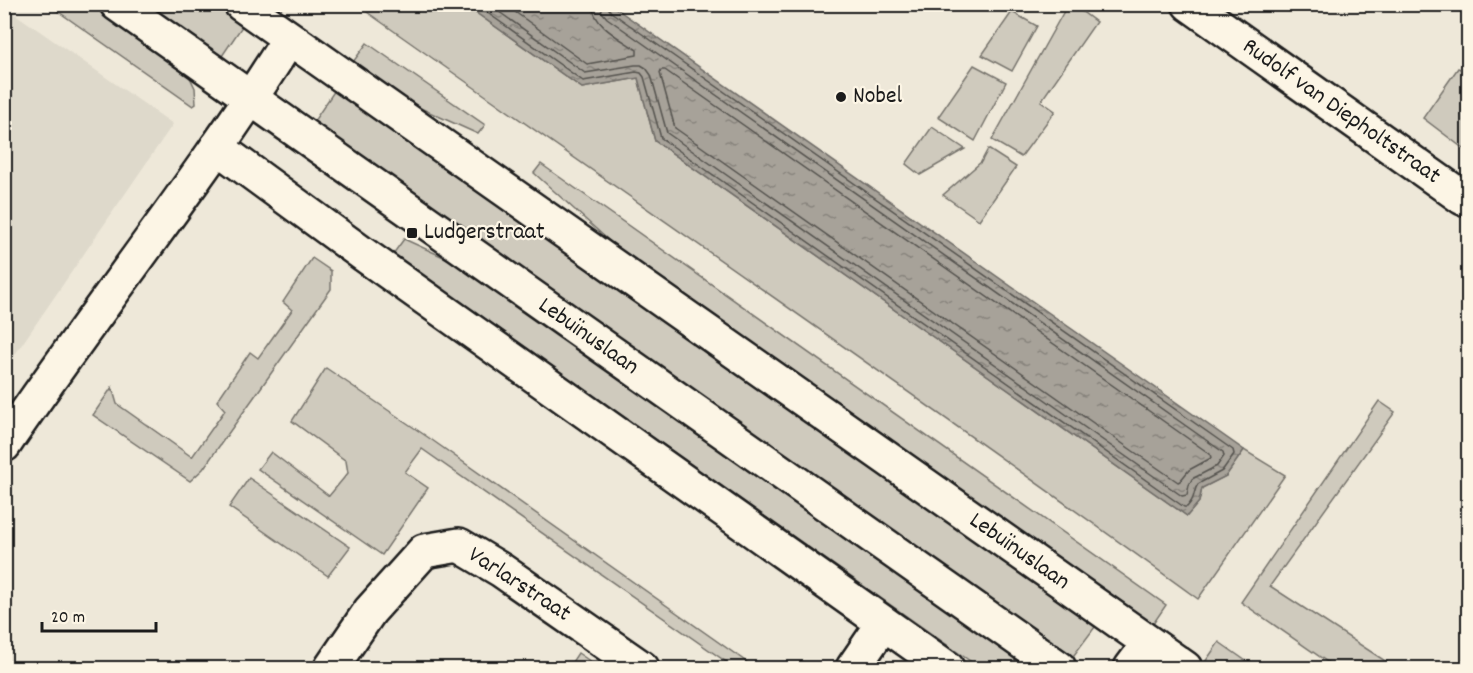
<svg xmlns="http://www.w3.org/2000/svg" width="1473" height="673" font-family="Dekko,sans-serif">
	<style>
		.built { fill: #ded9cb }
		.grass { fill: #cfcabd; stroke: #76736c; stroke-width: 1.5 }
		.water { fill: url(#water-ripples); stroke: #6f6c67; stroke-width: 1.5 }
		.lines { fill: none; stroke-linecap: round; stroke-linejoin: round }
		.shore { stroke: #54524e; stroke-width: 1.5 }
		.minor-casing { stroke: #1c1c1c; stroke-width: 38 }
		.major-casing { stroke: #1c1c1c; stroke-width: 38 }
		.minor { stroke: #fcf5e5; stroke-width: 33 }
		.major { stroke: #fcf5e5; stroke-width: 33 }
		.poi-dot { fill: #1c1c1c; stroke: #fcf5e5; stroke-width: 2 }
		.labels { text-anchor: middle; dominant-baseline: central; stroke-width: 4.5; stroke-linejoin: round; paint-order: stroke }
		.poi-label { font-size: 24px; fill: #1c1c1c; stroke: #fcf5e5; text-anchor: start }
		.street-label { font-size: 24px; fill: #1c1c1c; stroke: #fcf5e5 }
	</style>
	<defs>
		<pattern id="water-ripples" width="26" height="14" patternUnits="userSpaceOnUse" patternTransform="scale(1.5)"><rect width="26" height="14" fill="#a7a299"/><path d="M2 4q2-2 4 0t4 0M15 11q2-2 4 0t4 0" fill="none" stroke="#87837c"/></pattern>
	</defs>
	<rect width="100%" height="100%" fill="#eee8d9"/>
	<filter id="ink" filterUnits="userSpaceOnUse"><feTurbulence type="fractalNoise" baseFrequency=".0167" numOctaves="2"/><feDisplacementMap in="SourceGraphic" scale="12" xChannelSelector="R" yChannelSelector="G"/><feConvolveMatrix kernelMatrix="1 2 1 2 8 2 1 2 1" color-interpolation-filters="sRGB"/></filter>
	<g filter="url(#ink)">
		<path class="built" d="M 5,7 L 173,124 L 5,369 Z"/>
		<g class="grass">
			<path d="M 1068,4 L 1073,5 L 1096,22 L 1041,101 L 1055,111 L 1021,157 L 992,140 Z"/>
			<path d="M 49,5 L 100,5 L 170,54 L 186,69 L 195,88 L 196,104 L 193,106 Z"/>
			<path d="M 142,5 L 220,5 L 245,22 L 220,59 Z"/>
			<path d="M 357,5 L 465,5 L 582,88 L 638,78 L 655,141 L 1187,516 L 1199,502 L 1202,488 L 1226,476 L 1244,450 L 1285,475 L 1198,599 C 920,397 637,203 357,5 Z"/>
			<path d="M 1012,12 L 1037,26 L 1012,71 L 982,55 Z"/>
			<path d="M 367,43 L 485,125 L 478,134 L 398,98 L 350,66 Z"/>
			<path d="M 974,65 L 1006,82 L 975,141 L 938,117 Z"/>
			<path d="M 1458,68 L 1468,72 L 1468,152 L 1423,118 Z"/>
			<path d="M 337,87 L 701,348 L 1098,623 L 1071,659 L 312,124 Z"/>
			<path d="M 932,127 L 965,149 L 920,175 L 906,164 Z"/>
			<path d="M 988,149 L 1016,167 L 979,220 L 943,195 L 981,162 Z"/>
			<path d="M 541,164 L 1166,605 L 1151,627 L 637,266 L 534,173 Z"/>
			<path d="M 404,239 L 485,276 L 1042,668 L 980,668 L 393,254 Z"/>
			<path d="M 312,258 L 331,271 L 331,289 L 203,469 L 190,481 L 93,415 L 112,387 L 117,404 L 192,457 L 225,410 L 217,401 L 250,352 L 258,358 L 292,310 L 283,302 Z"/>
			<path d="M 326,368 L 432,440 L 755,668 L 735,668 L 422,449 L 405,472 L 428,488 L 382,555 L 258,469 L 271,452 L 329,496 L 348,473 L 346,461 L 292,421 Z"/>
			<path d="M 1379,401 L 1395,412 L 1270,586 L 1396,668 L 1336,668 L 1241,602 Z"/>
			<path d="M 249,478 L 350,547 L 328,576 L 229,507 Z"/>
			<path d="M 1219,642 L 1256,668 L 1209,668 L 1203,665 Z"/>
			<path d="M 578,653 L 600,668 L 568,668 Z"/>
		</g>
		<path class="water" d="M 465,5 L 611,5 L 1244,450 L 1226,476 L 1202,488 L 1199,502 L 1187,516 L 655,141 L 638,78 L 582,88 Z"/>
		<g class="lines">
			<g class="shore">
				<path d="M 475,4 L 583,81 L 636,72 L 641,73 L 644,77 L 661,138 L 1184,507 L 1187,507 C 1197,497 1192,492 1198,484 L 1222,471 L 1234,454 L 1233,450 L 611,12 L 609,9 L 608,4"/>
				<path d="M 488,4 L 585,73 L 635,65 L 641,65 L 646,68 L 651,75 L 667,133 L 1182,496 L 1187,495 L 1189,485 L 1192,479 L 1217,466 L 1224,456 L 1223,452 L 607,18 L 602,12 L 601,4"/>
				<path d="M 504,4 L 587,64 L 637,55 L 637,50 C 621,39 593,26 592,4"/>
				<path d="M 661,70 L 665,70 L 1210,454 L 1211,458 L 1189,470 L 1180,481 L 1178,482 L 1133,451 L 675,128 L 660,73 Z"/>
			</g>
			<g class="minor-casing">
				<g id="minor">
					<path d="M 1189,4 L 1463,198 L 1468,197"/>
					<path d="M 217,147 L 363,254 L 947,668"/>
					<path d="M 4,445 C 97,308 201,179 289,39"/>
					<path d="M 331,668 L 370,611 L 424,551 L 459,545 L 501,570 L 642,668"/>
					<path d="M 853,668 L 883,624"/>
					<path d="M 1131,668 L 1149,644"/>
				</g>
			</g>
			<g class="major-casing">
				<g id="major">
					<path d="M 117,4 L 1059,668"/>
					<path d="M 241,4 L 1185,668"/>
				</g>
			</g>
			<use href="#minor" class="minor"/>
			<use href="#major" class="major"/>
		</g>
	</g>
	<g class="poi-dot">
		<circle cx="841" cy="97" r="6"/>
		<rect x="406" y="227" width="12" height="12" rx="3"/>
	</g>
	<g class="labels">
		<g class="poi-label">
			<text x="853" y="97">Nobel</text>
			<text x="424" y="233">Ludgerstraat</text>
		</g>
		<g class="street-label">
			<text transform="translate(1341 112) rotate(35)">Rudolf van Diepholtstraat</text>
			<text transform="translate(588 337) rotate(35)">Lebuïnuslaan</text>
			<text transform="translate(1019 552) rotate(35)">Lebuïnuslaan</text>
			<text transform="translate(519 585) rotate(33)">Varlarstraat</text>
		</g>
	</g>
	<rect width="1473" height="673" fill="none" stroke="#fcf5e5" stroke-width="24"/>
	<rect x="12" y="12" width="1449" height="649" fill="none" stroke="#1c1c1c" stroke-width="2" filter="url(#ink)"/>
	<path d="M42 622v9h114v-9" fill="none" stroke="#1c1c1c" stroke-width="3"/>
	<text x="51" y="622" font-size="18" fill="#1c1c1c" stroke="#fcf5e5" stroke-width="4.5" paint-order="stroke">20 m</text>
</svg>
